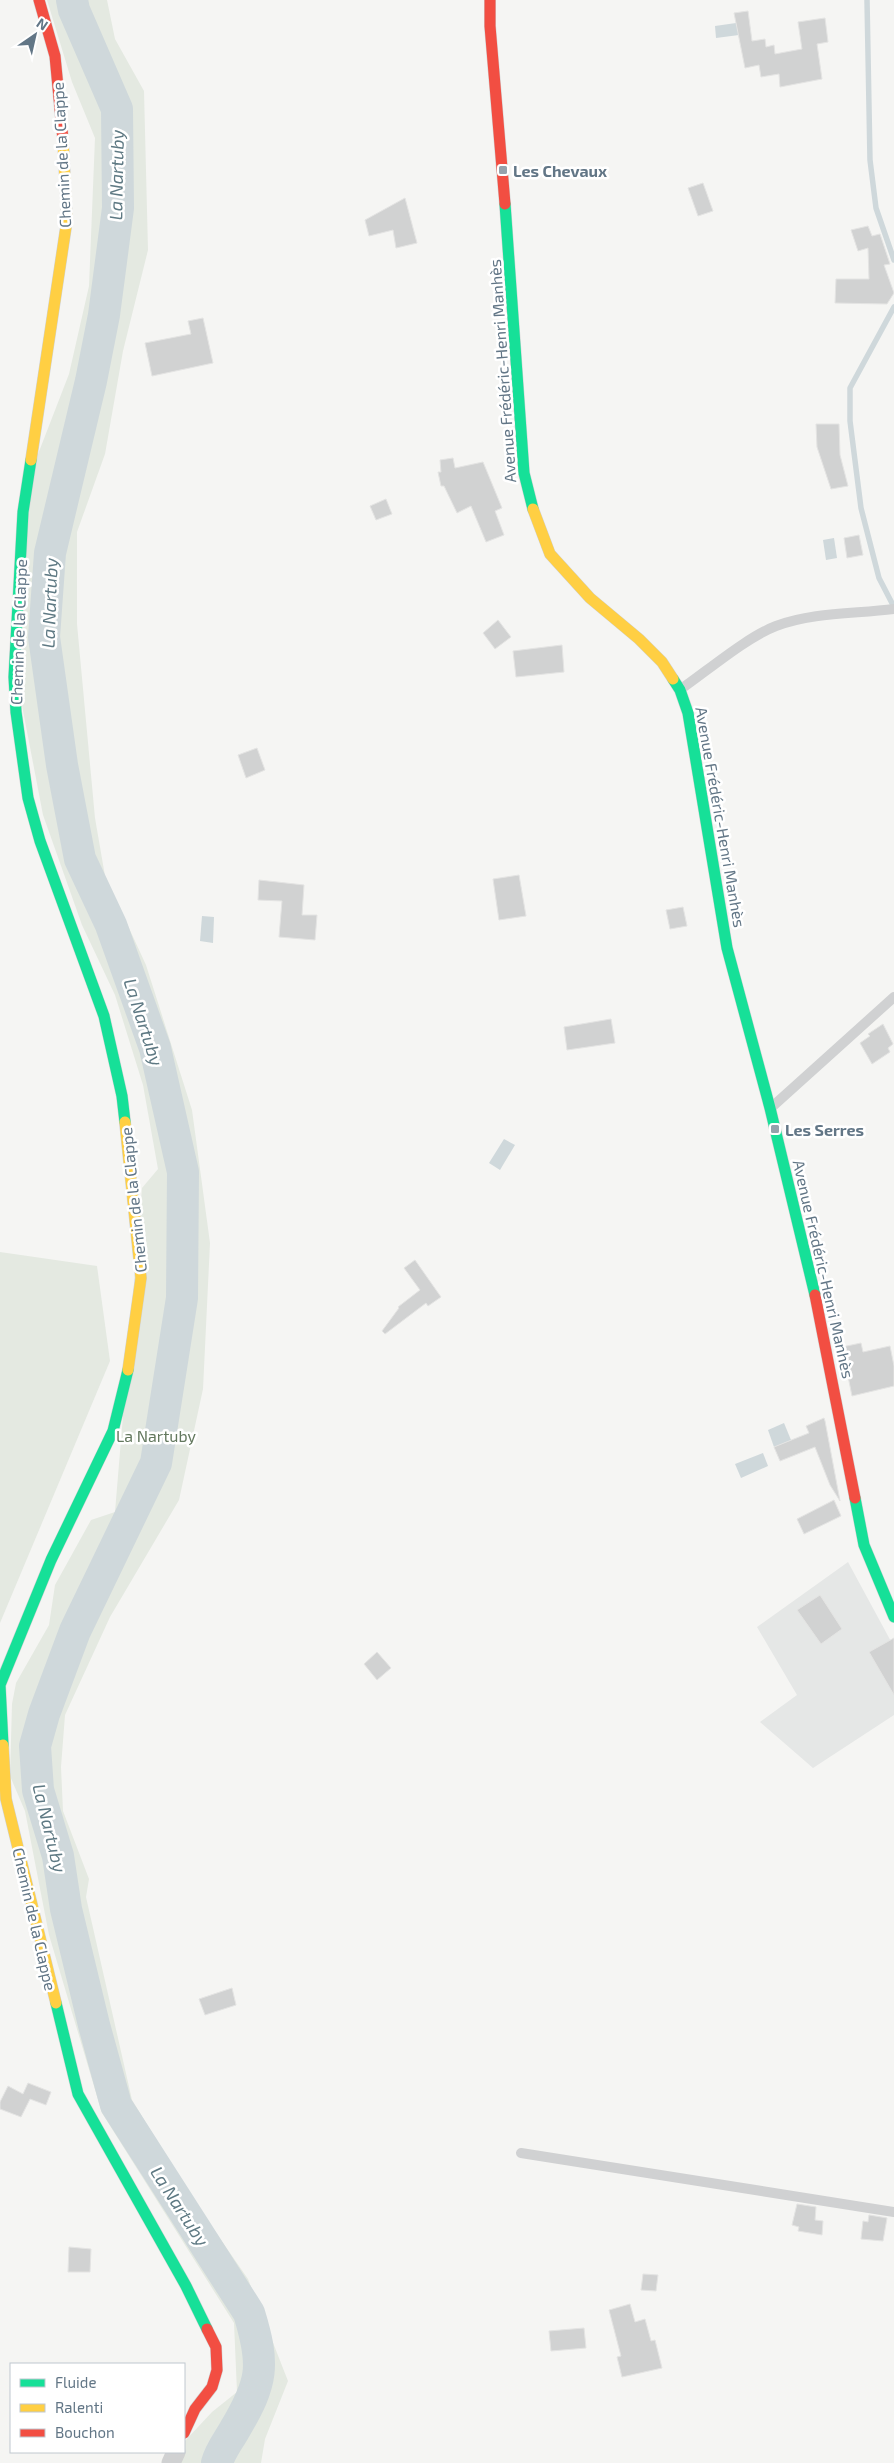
<svg xmlns="http://www.w3.org/2000/svg" width="894" height="2463" font-family="'Exo 2',sans-serif">
	<style>
		.built { fill: #e5e7e6 }
		.green { fill: #e4e9e1 }
		.water { fill: #cfd8db }
		.lines { fill: none; stroke-linecap: round; stroke-linejoin: round }
		.stream { stroke: #cfd8db; stroke-width: 5.5 }
		.river { stroke: #cfd8db; stroke-width: 32 }
		.building { fill: #d1d2d2; stroke: #e4e4e3 }
		.fast-casing { stroke: #d0d2d3; stroke-width: 12 }
		.slow-casing { stroke: #d0d2d3; stroke-width: 12 }
		.jam-casing { stroke: #d0d2d3; stroke-width: 12 }
		.lane { stroke: #d0d1d2; stroke-width: 10 }
		.street { stroke: #d0d1d2; stroke-width: 19 }
		.fast { stroke: #16e098; stroke-width: 11 }
		.slow { stroke: #ffcf43; stroke-width: 11 }
		.jam { stroke: #f24e42; stroke-width: 11 }
		.poi-dot { fill: #95a2ac; stroke: #fff; stroke-width: 2 }
		.labels { text-anchor: middle; dominant-baseline: central; stroke-width: 5; stroke-linejoin: round; paint-order: stroke }
		.street-label { font-size: 16px; fill: #627686; stroke: #fff }
		.poi-label { font-size: 16px; font-weight: bold; fill: #627686; stroke: #fff; text-anchor: start }
		.park-label { font-size: 16px; fill: #63785e; stroke: #fff }
		.water-label { font-size: 18px; font-style: italic; fill: #5e7983; stroke: #fff }
	</style>
	<rect width="100%" height="100%" fill="#f5f5f3"/>
	<path class="built" d="M 848,1562 L 894,1647 L 894,1715 L 813,1768 L 760,1722 L 797,1695 L 757,1627 Z"/>
	<g class="green">
		<path d="M 47,0 L 107,0 L 115,39 L 144,91 L 148,250 L 123,351 L 105,454 L 77,532 L 77,624 L 95,818 L 105,876 L 146,965 L 192,1110 L 210,1243 L 203,1389 L 179,1500 L 110,1617 L 65,1715 L 61,1767 L 63,1811 L 89,1879 L 86,1897 L 132,2100 L 194,2201 L 248,2279 L 288,2381 L 265,2439 L 261,2463 L 171,2463 L 184,2452 L 184,2442 L 212,2412 L 237,2392 L 234,2323 L 102,2113 L 49,1935 L 25,1811 L 10,1776 L 12,1704 L 16,1683 L 49,1625 L 55,1585 L 91,1520 L 115,1512 L 142,1188 L 158,1169 L 143,1085 L 115,995 L 82,925 L 43,815 L 16,674 L 28,480 L 69,374 L 89,286 L 95,138 L 72,82 Z"/>
		<path d="M 0,1252 L 97,1266 L 110,1361 L 0,1623 Z"/>
	</g>
	<g class="water">
		<path d="M 736,23 L 739,35 L 716,38 L 715,26 Z"/>
		<path d="M 834,538 L 837,558 L 826,560 L 823,540 Z"/>
		<path d="M 202,916 L 214,917 L 213,943 L 200,941 Z"/>
		<path d="M 504,1139 L 515,1145 L 500,1170 L 489,1163 Z"/>
		<path d="M 784,1423 L 791,1440 L 774,1447 L 768,1430 Z"/>
		<path d="M 763,1453 L 768,1466 L 741,1478 L 735,1464 Z"/>
	</g>
	<g class="lines">
		<g class="stream">
			<path d="M 867,0 L 870,160 L 876,208 L 894,260"/>
			<path d="M 894,307 L 850,388 L 850,421 L 861,508 L 879,578 L 894,607"/>
		</g>
		<path class="river" d="M 72,0 L 74,10 L 117,109 L 118,208 L 104,315 L 91,381 L 50,553 L 44,637 L 62,765 L 80,859 L 111,925 L 155,1048 L 183,1172 L 182,1298 L 156,1463 L 75,1631 L 44,1714 L 35,1746 L 38,1790 L 58,1856 L 66,1909 L 94,2025 L 116,2105 L 249,2313 C 265,2365 263,2382 235,2429 C 229,2440 220,2451 217,2463"/>
	</g>
	<g class="building">
		<path d="M 748,11 L 752,41 L 765,39 L 766,47 L 774,45 L 775,54 L 802,49 L 798,22 L 825,18 L 828,42 L 817,44 L 822,79 L 780,87 L 779,74 L 761,77 L 759,65 L 745,68 L 734,13 Z"/>
		<path d="M 703,183 L 713,211 L 698,216 L 688,188 Z"/>
		<path d="M 405,198 L 417,243 L 396,248 L 393,230 L 369,236 L 365,220 Z"/>
		<path d="M 868,226 L 872,236 L 880,234 L 890,264 L 884,265 L 894,293 L 887,304 L 835,303 L 836,279 L 869,279 L 868,248 L 858,251 L 851,230 Z"/>
		<path d="M 203,318 L 213,363 L 152,376 L 145,343 L 191,334 L 188,321 Z"/>
		<path d="M 816,424 L 839,424 L 840,455 L 848,486 L 831,489 L 817,447 Z"/>
		<path d="M 453,458 L 455,468 L 483,462 L 502,508 L 495,511 L 504,535 L 486,542 L 471,506 L 457,513 L 444,486 L 441,486 L 438,472 L 441,472 L 440,460 Z"/>
		<path d="M 386,499 L 392,514 L 376,520 L 370,506 Z"/>
		<path d="M 859,535 L 863,555 L 847,558 L 844,538 Z"/>
		<path d="M 498,620 L 511,637 L 495,649 L 483,633 Z"/>
		<path d="M 562,645 L 564,672 L 516,677 L 513,651 Z"/>
		<path d="M 257,748 L 265,770 L 246,778 L 238,755 Z"/>
		<path d="M 519,875 L 526,916 L 499,920 L 493,879 Z"/>
		<path d="M 259,880 L 304,885 L 302,915 L 317,915 L 315,940 L 279,937 L 282,901 L 258,900 Z"/>
		<path d="M 683,907 L 687,926 L 670,929 L 666,910 Z"/>
		<path d="M 611,1019 L 615,1043 L 567,1050 L 564,1027 Z"/>
		<path d="M 883,1024 L 893,1044 L 888,1048 L 890,1052 L 872,1064 L 860,1043 L 870,1036 L 868,1034 Z"/>
		<path d="M 415,1260 L 441,1297 L 428,1306 L 426,1303 L 385,1334 L 382,1331 L 399,1308 L 398,1307 L 420,1290 L 404,1268 Z"/>
		<path d="M 861,1343 L 863,1352 L 890,1346 L 894,1366 L 894,1386 L 852,1396 L 842,1347 Z"/>
		<path d="M 824,1418 L 825,1421 L 840,1501 L 830,1485 L 815,1447 L 780,1461 L 774,1447 L 809,1433 L 806,1426 Z"/>
		<path d="M 834,1500 L 841,1516 L 804,1534 L 797,1519 Z"/>
		<path d="M 820,1595 L 842,1629 L 821,1644 L 797,1610 Z"/>
		<path d="M 894,1638 L 894,1695 L 869,1652 Z"/>
		<path d="M 377,1652 L 391,1668 L 377,1680 L 364,1664 Z"/>
		<path d="M 232,1988 L 236,2005 L 205,2015 L 199,1999 Z"/>
		<path d="M 28,2083 L 51,2092 L 46,2105 L 30,2099 L 21,2117 L 0,2109 L 0,2102 L 8,2086 L 23,2094 Z"/>
		<path d="M 797,2204 L 816,2207 L 815,2220 L 823,2221 L 822,2235 L 798,2231 L 799,2227 L 792,2225 Z"/>
		<path d="M 869,2215 L 887,2218 L 883,2241 L 861,2239 L 863,2221 L 868,2222 Z"/>
		<path d="M 69,2247 L 91,2249 L 90,2272 L 68,2272 Z"/>
		<path d="M 643,2274 L 658,2275 L 656,2291 L 641,2290 Z"/>
		<path d="M 630,2304 L 635,2322 L 645,2319 L 651,2341 L 655,2340 L 662,2368 L 622,2377 L 617,2357 L 621,2356 L 609,2310 Z"/>
		<path d="M 584,2328 L 586,2348 L 551,2351 L 549,2331 Z"/>
	</g>
	<g class="lines">
		<g class="fast-casing">
			<g id="fast">
				<path d="M 505,204 L 524,473 L 533,509"/>
				<path d="M 31,460 L 23,512 L 14,677 L 16,712 L 28,798 L 40,841 L 104,1016 L 122,1096 L 125,1122"/>
				<path d="M 673,679 L 680,690 L 688,713 L 727,948 L 770,1108 L 815,1295"/>
				<path d="M 855,1498 L 864,1545 L 894,1617"/>
				<path d="M 3,1745 L 0,1685 L 51,1560 L 113,1431 L 128,1370"/>
				<path d="M 56,2003 L 78,2094 L 186,2286 L 207,2329"/>
			</g>
		</g>
		<g class="slow-casing">
			<g id="slow">
				<path d="M 31,460 L 67,220 L 63,140"/>
				<path d="M 533,509 L 550,554 L 590,598 L 639,639 L 662,662 L 673,679"/>
				<path d="M 125,1122 L 141,1278 L 128,1370"/>
				<path d="M 3,1745 L 6,1799 L 56,2003"/>
			</g>
		</g>
		<g class="jam-casing">
			<g id="jam">
				<path d="M 39,0 L 55,56 L 63,140"/>
				<path d="M 490,0 L 490,26 L 505,204"/>
				<path d="M 815,1295 L 855,1498"/>
				<path d="M 184,2433 L 195,2409 L 212,2387 L 217,2370 L 216,2347 L 207,2329"/>
			</g>
		</g>
		<g class="lane">
			<path d="M 681,689 C 707,671 747,637 776,626 C 813,612 855,614 894,609"/>
			<path d="M 773,1106 L 894,997"/>
			<path d="M 521,2153 L 894,2212"/>
		</g>
		<path class="street" d="M 171,2463 L 176,2452"/>
		<use href="#fast" class="fast"/>
		<use href="#slow" class="slow"/>
		<use href="#jam" class="jam"/>
	</g>
	<g class="poi-dot">
		<rect x="498" y="165" width="10" height="10" rx="2.5"/>
		<rect x="770" y="1124" width="10" height="10" rx="2.5"/>
	</g>
	<g class="labels">
		<g class="street-label">
			<text transform="translate(61 155) rotate(-93)">Chemin de la Clappe</text>
			<text transform="translate(502 371) rotate(-94)">Avenue Frédéric-Henri Manhès</text>
			<text transform="translate(18 632) rotate(-88)">Chemin de la Clappe</text>
			<text transform="translate(721 817) rotate(80)">Avenue Frédéric-Henri Manhès</text>
			<text transform="translate(133 1200) rotate(-96)">Chemin de la Clappe</text>
			<text transform="translate(824 1269) rotate(77)">Avenue Frédéric-Henri Manhès</text>
			<text transform="translate(35 1919) rotate(77)">Chemin de la Clappe</text>
		</g>
		<g class="poi-label">
			<text x="513" y="170">Les Chevaux</text>
			<text x="785" y="1129">Les Serres</text>
		</g>
		<g class="park-label">
			<text x="156" y="1435">La Nartuby</text>
		</g>
		<g class="water-label">
			<text transform="translate(116 175) rotate(-89)">La Nartuby</text>
			<text transform="translate(49 603) rotate(-88)">La Nartuby</text>
			<text transform="translate(144 1022) rotate(72)">La Nartuby</text>
			<text transform="translate(50 1828) rotate(76)">La Nartuby</text>
			<text transform="translate(180 2206) rotate(57)">La Nartuby</text>
		</g>
	</g>
	<rect x="10" y="2363" width="175" height="90" fill="#ffffff" stroke="#c0c8cf"/>
	<rect x="20" y="2379" width="25" height="8" fill="#16e098" stroke="#c0c8cf"/>
	<text x="55" y="2388" font-size="15" fill="#627686">Fluide</text>
	<rect x="20" y="2404" width="25" height="8" fill="#ffcf43" stroke="#c0c8cf"/>
	<text x="55" y="2413" font-size="15" fill="#627686">Ralenti</text>
	<rect x="20" y="2429" width="25" height="8" fill="#f24e42" stroke="#c0c8cf"/>
	<text x="55" y="2438" font-size="15" fill="#627686">Bouchon</text>
	<g transform="translate(35 35) rotate(34)" stroke="#ffffff" stroke-width="4" paint-order="stroke">
	<path d="M0-4L9 19L0 12L-9 19Z" fill="#627686"/>
	<text y="-8" font-size="14" font-weight="bold" text-anchor="middle" fill="#627686">N</text>
	</g>
</svg>
